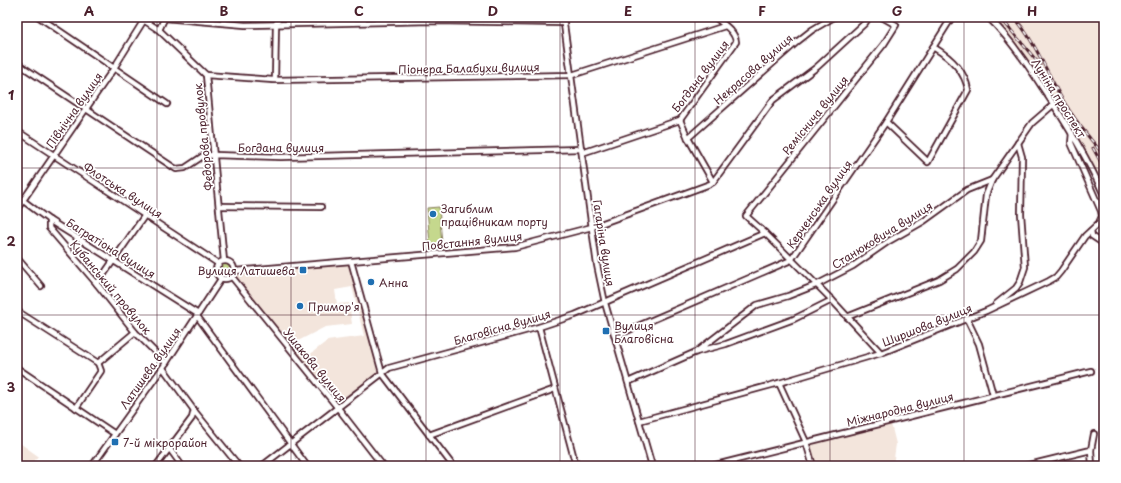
<svg xmlns="http://www.w3.org/2000/svg" width="1121" height="483" font-family="'Playpen Sans',sans-serif">
	<style>
		.built { fill: #f3e5dc; fill-rule: evenodd }
		.green { fill: #c5d88d; stroke: #887c5c }
		.lines { fill: none; stroke-linecap: round; stroke-linejoin: round }
		.minor-casing { stroke: #4a1f2b; stroke-width: 8 }
		.minor { stroke: #fff; stroke-width: 4.5 }
		.rail-casing { stroke: #4a1f2b; stroke-width: 3 }
		.rail { stroke: #fff; stroke-width: 1.5; stroke-dasharray: 4.5; stroke-linecap: butt }
		.grid { fill: none; stroke: #4a1f2b; stroke-width: 1; stroke-opacity: 0.55 }
		.poi-dot { fill: #1f6fb2; stroke: #fff; stroke-width: 1.5 }
		.labels { text-anchor: middle; dominant-baseline: central; stroke-width: 3.5; stroke-linejoin: round; paint-order: stroke }
		.street-label { font-size: 11px; fill: #4a1f2b; stroke: #fff }
		.poi-label { font-size: 11px; fill: #4a1f2b; stroke: #fff; text-anchor: start }
		.neatline { fill: none; stroke: #4a1f2b; stroke-width: 1.5 }
		.grid-label { font-size: 13px; text-anchor: middle; font-weight: bold; fill: #4a1f2b }
	</style>
	<rect width="100%" height="100%" fill="#fff"/>
	<filter id="ink" filterUnits="userSpaceOnUse"><feTurbulence type="fractalNoise" baseFrequency=".025" numOctaves="2"/><feDisplacementMap in="SourceGraphic" scale="8" xChannelSelector="R" yChannelSelector="G"/><feConvolveMatrix kernelMatrix="1 2 1 2 8 2 1 2 1" color-interpolation-filters="sRGB"/></filter>
	<g filter="url(#ink)">
		<g class="built">
			<path d="M 992,17 L 1104,17 L 1104,188 L 1074,131 L 1056,103 L 1026,57 L 1009,35 Z"/>
			<path d="M 350,264 L 378,373 L 338,404 L 236,277 L 238,273 ZM 352,287 L 364,336 L 327,341 L 308,356 L 296,342 L 325,327 L 352,324 L 349,303 L 337,304 L 335,290 Z"/>
			<path d="M 891,424 L 896,444 L 893,466 L 816,466 L 810,445 Z"/>
			<path d="M 17,441 L 38,456 L 31,466 L 17,466 Z"/>
		</g>
		<g class="green">
			<path d="M 439,207 L 442,244 L 430,245 L 427,208 Z"/>
			<circle cx="225" cy="270" r="6"/>
		</g>
		<g class="lines">
			<g class="minor-casing">
				<g id="minor">
					<path d="M 39,17 L 167,104"/>
					<path d="M 139,17 L 159,30 L 206,75 L 224,261"/>
					<path d="M 563,17 L 597,265 L 605,303 L 652,466"/>
					<path d="M 988,17 C 1009,37 1026,62 1042,87 C 1065,121 1087,157 1104,195"/>
					<path d="M 164,18 L 245,25 L 433,21 L 564,23"/>
					<path d="M 159,30 L 165,17"/>
					<path d="M 17,63 L 176,169 L 185,168 L 203,156 L 214,155 L 281,157 L 582,149"/>
					<path d="M 206,75 L 273,80 L 572,75 L 725,26"/>
					<path d="M 275,80 L 276,24 L 279,17"/>
					<path d="M 680,120 L 688,138 L 713,182"/>
					<path d="M 886,122 L 928,162 L 968,90 C 965,70 950,57 933,47"/>
					<path d="M 17,131 L 219,264"/>
					<path d="M 688,138 L 798,41 L 812,30 L 834,17"/>
					<path d="M 582,153 L 680,120 L 736,42 C 735,31 723,24 715,17"/>
					<path d="M 17,196 L 49,220 L 198,314"/>
					<path d="M 219,206 L 321,207"/>
					<path d="M 17,209 L 114,68 L 144,20"/>
					<path d="M 49,220 L 49,228 L 97,284 L 135,332 L 166,363"/>
					<path d="M 1091,231 L 1092,236 L 1104,244"/>
					<path d="M 17,258 L 41,286"/>
					<circle cx="225" cy="270" r="9"/>
					<path d="M 351,261 L 382,373 L 453,466"/>
					<path d="M 235,271 L 515,247 L 592,227 L 710,184 L 713,182 L 773,100 L 817,67 L 865,23 L 869,17"/>
					<path d="M 232,277 L 338,408 L 383,466"/>
					<path d="M 97,284 L 145,215"/>
					<path d="M 996,304 L 1016,288 L 1020,282 L 1025,267 L 1021,214 L 1022,157 L 1018,143"/>
					<path d="M 17,311 L 98,363"/>
					<path d="M 197,316 L 307,466"/>
					<path d="M 847,317 L 939,280 L 957,269 L 974,252 L 981,241 L 986,195 L 992,180 L 1032,123 L 1054,104"/>
					<path d="M 967,319 L 979,344 L 993,395"/>
					<path d="M 539,327 L 576,466"/>
					<path d="M 615,336 L 791,260 L 886,122 L 952,17"/>
					<path d="M 696,352 L 757,305 L 788,296 L 816,285 L 853,266 L 889,241 L 924,221 L 967,190 L 992,180"/>
					<path d="M 881,353 L 832,300 L 765,233 L 746,216 L 884,44 L 896,25 L 882,17"/>
					<path d="M 98,363 L 135,332"/>
					<path d="M 17,368 L 115,434"/>
					<path d="M 163,368 L 196,413 L 239,466"/>
					<path d="M 628,382 L 696,352 L 726,344 L 794,319 L 832,300"/>
					<path d="M 779,383 L 806,442 L 813,466"/>
					<path d="M 76,408 L 101,371 L 98,363"/>
					<path d="M 639,421 L 779,383 L 881,353 L 986,311 L 1049,281 L 1056,277 L 1061,271 L 1085,236 L 1099,223 L 1102,216 L 1101,211 L 1071,143 L 1072,133"/>
					<path d="M 429,435 L 555,389"/>
					<path d="M 169,448 L 182,466"/>
					<path d="M 92,466 L 166,363 L 221,279"/>
					<path d="M 156,466 L 192,418 L 194,410"/>
					<path d="M 262,466 L 389,368 L 539,327 L 575,315 L 765,233"/>
					<path d="M 712,466 L 1091,371"/>
					<path d="M 1025,466 L 1091,450"/>
					<path d="M 1092,466 L 1091,450 L 1094,434"/>
				</g>
			</g>
			<use href="#minor" class="minor"/>
			<g class="rail-casing">
				<g id="rail">
					<path d="M 1000,17 L 1040,65"/>
					<path d="M 1014,17 C 1035,41 1046,71 1062,99 C 1074,119 1089,138 1104,155"/>
					<path d="M 1093,148 L 1104,168"/>
				</g>
			</g>
			<use href="#rail" class="rail"/>
		</g>
	</g>
	<path class="grid" d="M 157,17 L 157,466M 291,17 L 291,466M 426,17 L 426,466M 560,17 L 560,466M 695,17 L 695,466M 830,17 L 830,466M 964,17 L 964,466M 17,168 L 1104,168M 17,315 L 1104,315"/>
	<g class="poi-dot">
		<circle cx="433" cy="214" r="4"/>
		<rect x="299" y="266" width="8" height="8" rx="2"/>
		<circle cx="371" cy="282" r="4"/>
		<circle cx="300" cy="306" r="4"/>
		<rect x="602" y="327" width="8" height="8" rx="2"/>
		<rect x="111" y="438" width="8" height="8" rx="2"/>
	</g>
	<g class="labels">
		<g class="street-label">
			<text transform="translate(469 68) rotate(-1)">Піонера Балабухи вулиця</text>
			<text transform="translate(753 69) rotate(-41)">Некрасова вулиця</text>
			<text transform="translate(700 76) rotate(-53)">Богдана вулиця</text>
			<text transform="translate(1059 98) rotate(58)">Луніна проспект</text>
			<text transform="translate(74 110) rotate(-55)">Північна вулиця</text>
			<text transform="translate(815 115) rotate(-51)">Реміснича вулиця</text>
			<text transform="translate(203 137) rotate(-96)">Федорова провулок</text>
			<text x="281" y="147">Богдана вулиця</text>
			<text transform="translate(123 190) rotate(33)">Флотська вулиця</text>
			<text transform="translate(819 204) rotate(-55)">Керченська вулиця</text>
			<text transform="translate(882 235) rotate(-32)">Станюковича вулиця</text>
			<text transform="translate(472 241) rotate(-6)">Повстання вулиця</text>
			<text transform="translate(604 243) rotate(81)">Гагаріна вулиця</text>
			<text transform="translate(111 248) rotate(32)">Багратіона вулиця</text>
			<text transform="translate(111 287) rotate(50)">Кубанський провулок</text>
			<text transform="translate(927 325) rotate(-22)">Ширшова вулиця</text>
			<text transform="translate(502 327) rotate(-16)">Благовісна вулиця</text>
			<text transform="translate(315 365) rotate(51)">Ушакова вулиця</text>
			<text transform="translate(150 368) rotate(-55)">Латишева вулиця</text>
			<text transform="translate(900 409) rotate(-14)">Міжнародна вулиця</text>
		</g>
		<g class="poi-label">
			<text x="441" y="208">Загиблим<tspan x="441" dy="13">працівникам порту</tspan></text>
			<text x="295" y="270" text-anchor="end">Вулиця Латишева</text>
			<text x="379" y="282">Анна</text>
			<text x="308" y="306">Примор'я</text>
			<text x="614" y="325">Вулиця<tspan x="614" dy="13">Благовісна</tspan></text>
			<text x="123" y="442">7-й мікрорайон</text>
		</g>
	</g>
	<rect width="1121" height="483" fill="none" stroke="#fff" stroke-width="44"/>
	<rect x="22" y="22" width="1077" height="439" class="neatline"/>
	<g class="grid-label">
		<text x="89" y="16">A</text>
		<text x="224" y="16">B</text>
		<text x="359" y="16">C</text>
		<text x="493" y="16">D</text>
		<text x="628" y="16">E</text>
		<text x="762" y="16">F</text>
		<text x="897" y="16">G</text>
		<text x="1032" y="16">H</text>
		<text x="11" y="100">1</text>
		<text x="11" y="246">2</text>
		<text x="11" y="392">3</text>
	</g>
</svg>
